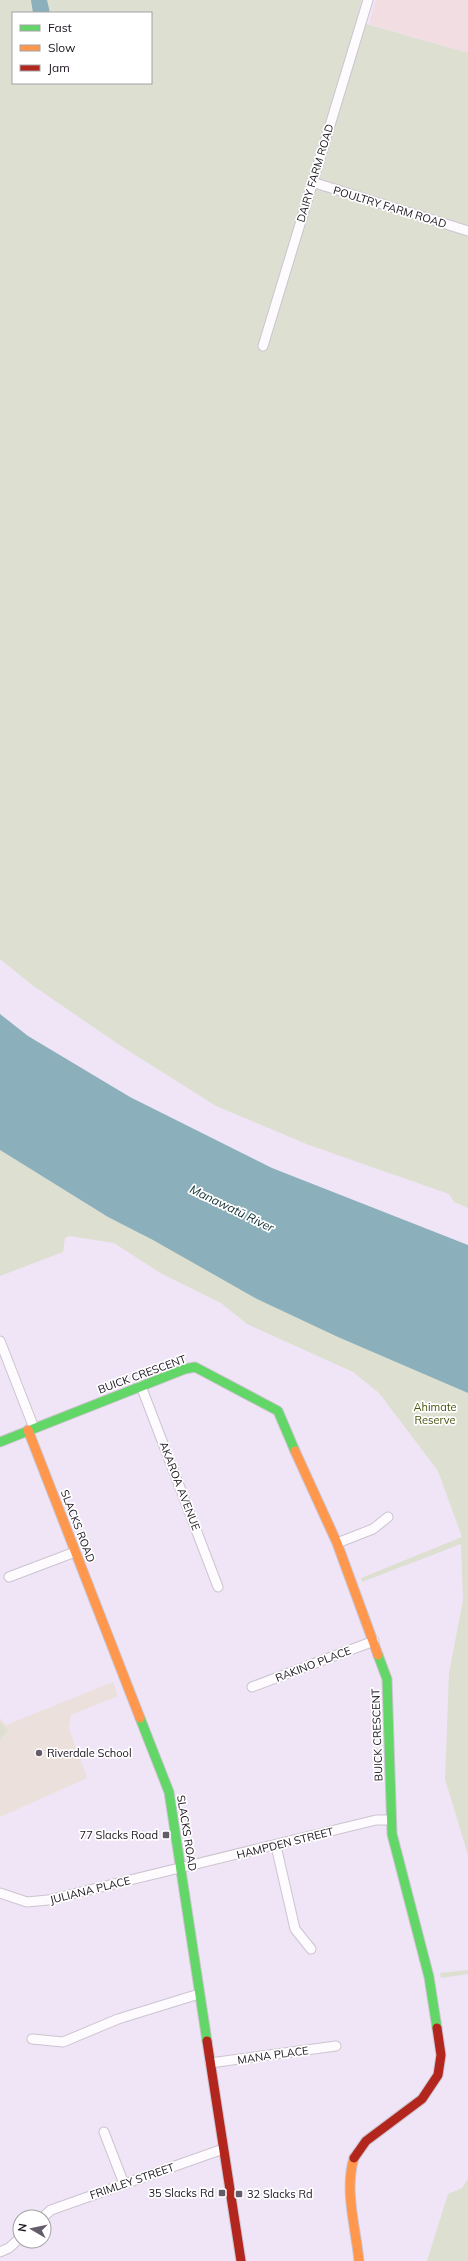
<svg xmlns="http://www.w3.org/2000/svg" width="468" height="2261" font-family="Mulish,sans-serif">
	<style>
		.commercial { fill: #f1dde2 }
		.education { fill: #ebe0dc }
		.green { fill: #dddfd1; fill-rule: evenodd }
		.water { fill: #8bb0bb }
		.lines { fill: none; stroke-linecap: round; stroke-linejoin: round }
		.street-casing { stroke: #ccc4d0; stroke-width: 11 }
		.fast-casing { stroke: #ccc4d0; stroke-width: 11 }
		.slow-casing { stroke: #ccc4d0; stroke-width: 11 }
		.jam-casing { stroke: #ccc4d0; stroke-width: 11 }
		.street { stroke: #fdfbfe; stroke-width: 9 }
		.fast { stroke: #63d668; stroke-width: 9 }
		.slow { stroke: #ff974d; stroke-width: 9 }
		.jam { stroke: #b3261e; stroke-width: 9 }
		.poi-dot { fill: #655c69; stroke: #fff; stroke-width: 1.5 }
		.labels { text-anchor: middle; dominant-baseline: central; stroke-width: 3.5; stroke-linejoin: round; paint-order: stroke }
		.street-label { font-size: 11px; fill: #1a131d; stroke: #fff }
		.park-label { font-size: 11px; fill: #465410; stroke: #fff }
		.poi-label { font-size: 11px; fill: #1a131d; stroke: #fff; text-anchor: start }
		.water-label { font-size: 12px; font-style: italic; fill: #102f33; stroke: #fff }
	</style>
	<rect width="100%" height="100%" fill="#f0e5f6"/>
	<path class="commercial" d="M 376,0 L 468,0 L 468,53 L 369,24 Z"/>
	<path class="education" d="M 113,1682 L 118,1696 L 71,1715 L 69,1728 L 87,1778 L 0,1817 L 0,1718 L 6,1725 Z"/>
	<g class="green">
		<path d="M 0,0 L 362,0 L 356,21 L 468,53 L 468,1208 L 454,1202 L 449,1194 L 309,1145 L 216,1106 L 121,1046 L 32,985 L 0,959 ZM 13,13 L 151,13 L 151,83 L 13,83 Z"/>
		<path d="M 0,1150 L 108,1217 L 468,1393 L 468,1855 L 445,1779 L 449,1673 L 463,1600 L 461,1544 L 362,1582 L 361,1578 L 462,1537 L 438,1471 L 379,1393 L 353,1372 L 247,1324 L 221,1303 L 162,1274 L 114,1243 L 69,1236 L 65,1238 L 63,1252 L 0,1276 Z"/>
		<path d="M 0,1723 L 8,1730 L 0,1740 Z"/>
		<path d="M 468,1970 L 468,1974 L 441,1978 L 440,1973 Z"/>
		<path d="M 468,2179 L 468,2261 L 427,2261 L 448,2194 L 462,2188 Z"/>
	</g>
	<g class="water">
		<path d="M 31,0 L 47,0 L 50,13 L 33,13 Z"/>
		<path d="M 0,1014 L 28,1036 L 130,1097 L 272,1168 L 468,1245 L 468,1393 L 338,1337 L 257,1299 L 153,1240 L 108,1217 L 0,1150 Z"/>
	</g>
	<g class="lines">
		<g class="street-casing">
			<g id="street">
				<path d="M 312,182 L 468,231"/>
				<path d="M 263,346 L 368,0"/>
				<path d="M 0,1341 L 34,1428"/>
				<path d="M 141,1386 L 218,1587"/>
				<path d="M 337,1543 L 373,1529 L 388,1517"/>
				<path d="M 9,1577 L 75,1552"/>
				<path d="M 252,1687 L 374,1641"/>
				<path d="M 276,1846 L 295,1929 L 311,1949"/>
				<path d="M 0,1893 L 27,1902 L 48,1900 L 376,1820 L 391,1820"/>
				<path d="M 32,2039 L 63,2042 L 118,2019 L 199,1994"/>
				<path d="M 210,2063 L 336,2046"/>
				<path d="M 104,2132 L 124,2184"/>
				<path d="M 43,2217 L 51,2210 L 223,2149"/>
				<path d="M 0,2252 L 9,2248 L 20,2238"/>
			</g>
		</g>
		<g class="fast-casing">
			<g id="fast">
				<path d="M 0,1442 L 185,1369 L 195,1367 L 278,1411 L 295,1451"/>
				<path d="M 378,1655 L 387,1679 L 392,1834 L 429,1977 L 437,2028"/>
				<path d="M 140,1718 L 169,1792 L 207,2041"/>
			</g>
		</g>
		<g class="slow-casing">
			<g id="slow">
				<path d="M 28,1430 L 140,1718"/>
				<path d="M 295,1451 L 337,1543 L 378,1655"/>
				<path d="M 354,2158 C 344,2190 356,2229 359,2261"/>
			</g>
		</g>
		<g class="jam-casing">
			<g id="jam">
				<path d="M 207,2041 L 241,2261"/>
				<path d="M 354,2158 L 366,2141 L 422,2099 L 438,2075 L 441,2055 L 437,2028"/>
			</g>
		</g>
		<use href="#street" class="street"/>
		<use href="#fast" class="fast"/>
		<use href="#slow" class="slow"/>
		<use href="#jam" class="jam"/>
	</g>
	<g class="poi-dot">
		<circle cx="39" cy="1753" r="4"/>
		<rect x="162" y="1831" width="8" height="8" rx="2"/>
		<rect x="218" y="2189" width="8" height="8" rx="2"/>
		<rect x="235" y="2190" width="8" height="8" rx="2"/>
	</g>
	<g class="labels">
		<g class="street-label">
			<text transform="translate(315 173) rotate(-73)">DAIRY FARM ROAD</text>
			<text transform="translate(390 207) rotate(17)">POULTRY FARM ROAD</text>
			<text transform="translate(142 1374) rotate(-20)">BUICK CRESCENT</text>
			<text transform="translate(180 1486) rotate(69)">AKAROA AVENUE</text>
			<text transform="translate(78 1526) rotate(69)">SLACKS ROAD</text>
			<text transform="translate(313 1664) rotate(-21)">RAKINO PLACE</text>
			<text transform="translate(377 1735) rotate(-92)">BUICK CRESCENT</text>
			<text transform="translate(187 1833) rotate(81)">SLACKS ROAD</text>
			<text transform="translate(285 1843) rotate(-14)">HAMPDEN STREET</text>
			<text transform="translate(90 1890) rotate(-14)">JULIANA PLACE</text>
			<text transform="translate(273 2055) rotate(-8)">MANA PLACE</text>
			<text transform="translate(132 2181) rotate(-19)">FRIMLEY STREET</text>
		</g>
		<g class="park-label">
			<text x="435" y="1407">Ahimate<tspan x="435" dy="13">Reserve</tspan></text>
		</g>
		<g class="poi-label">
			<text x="47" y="1753">Riverdale School</text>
			<text x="158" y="1835" text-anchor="end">77 Slacks Road</text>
			<text x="214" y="2193" text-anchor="end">35 Slacks Rd</text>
			<text x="247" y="2194">32 Slacks Rd</text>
		</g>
		<g class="water-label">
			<text transform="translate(232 1208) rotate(26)">Manawatū River</text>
		</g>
	</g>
	<rect x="12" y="12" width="140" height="72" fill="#ffffff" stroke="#a3a1a5"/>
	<rect x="20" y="25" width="20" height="6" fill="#63d668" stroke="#a3a1a5"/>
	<text x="48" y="32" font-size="12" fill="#1a131d">Fast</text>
	<rect x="20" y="45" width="20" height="6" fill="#ff974d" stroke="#a3a1a5"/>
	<text x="48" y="52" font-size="12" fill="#1a131d">Slow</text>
	<rect x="20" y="65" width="20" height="6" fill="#b3261e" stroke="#a3a1a5"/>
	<text x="48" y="72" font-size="12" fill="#1a131d">Jam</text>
	<g transform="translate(32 2229) rotate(279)"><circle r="19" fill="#ffffff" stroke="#a3a1a5"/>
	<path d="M0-3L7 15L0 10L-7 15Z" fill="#655c69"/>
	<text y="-6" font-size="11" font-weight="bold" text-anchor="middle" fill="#1a131d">N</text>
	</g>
</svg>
